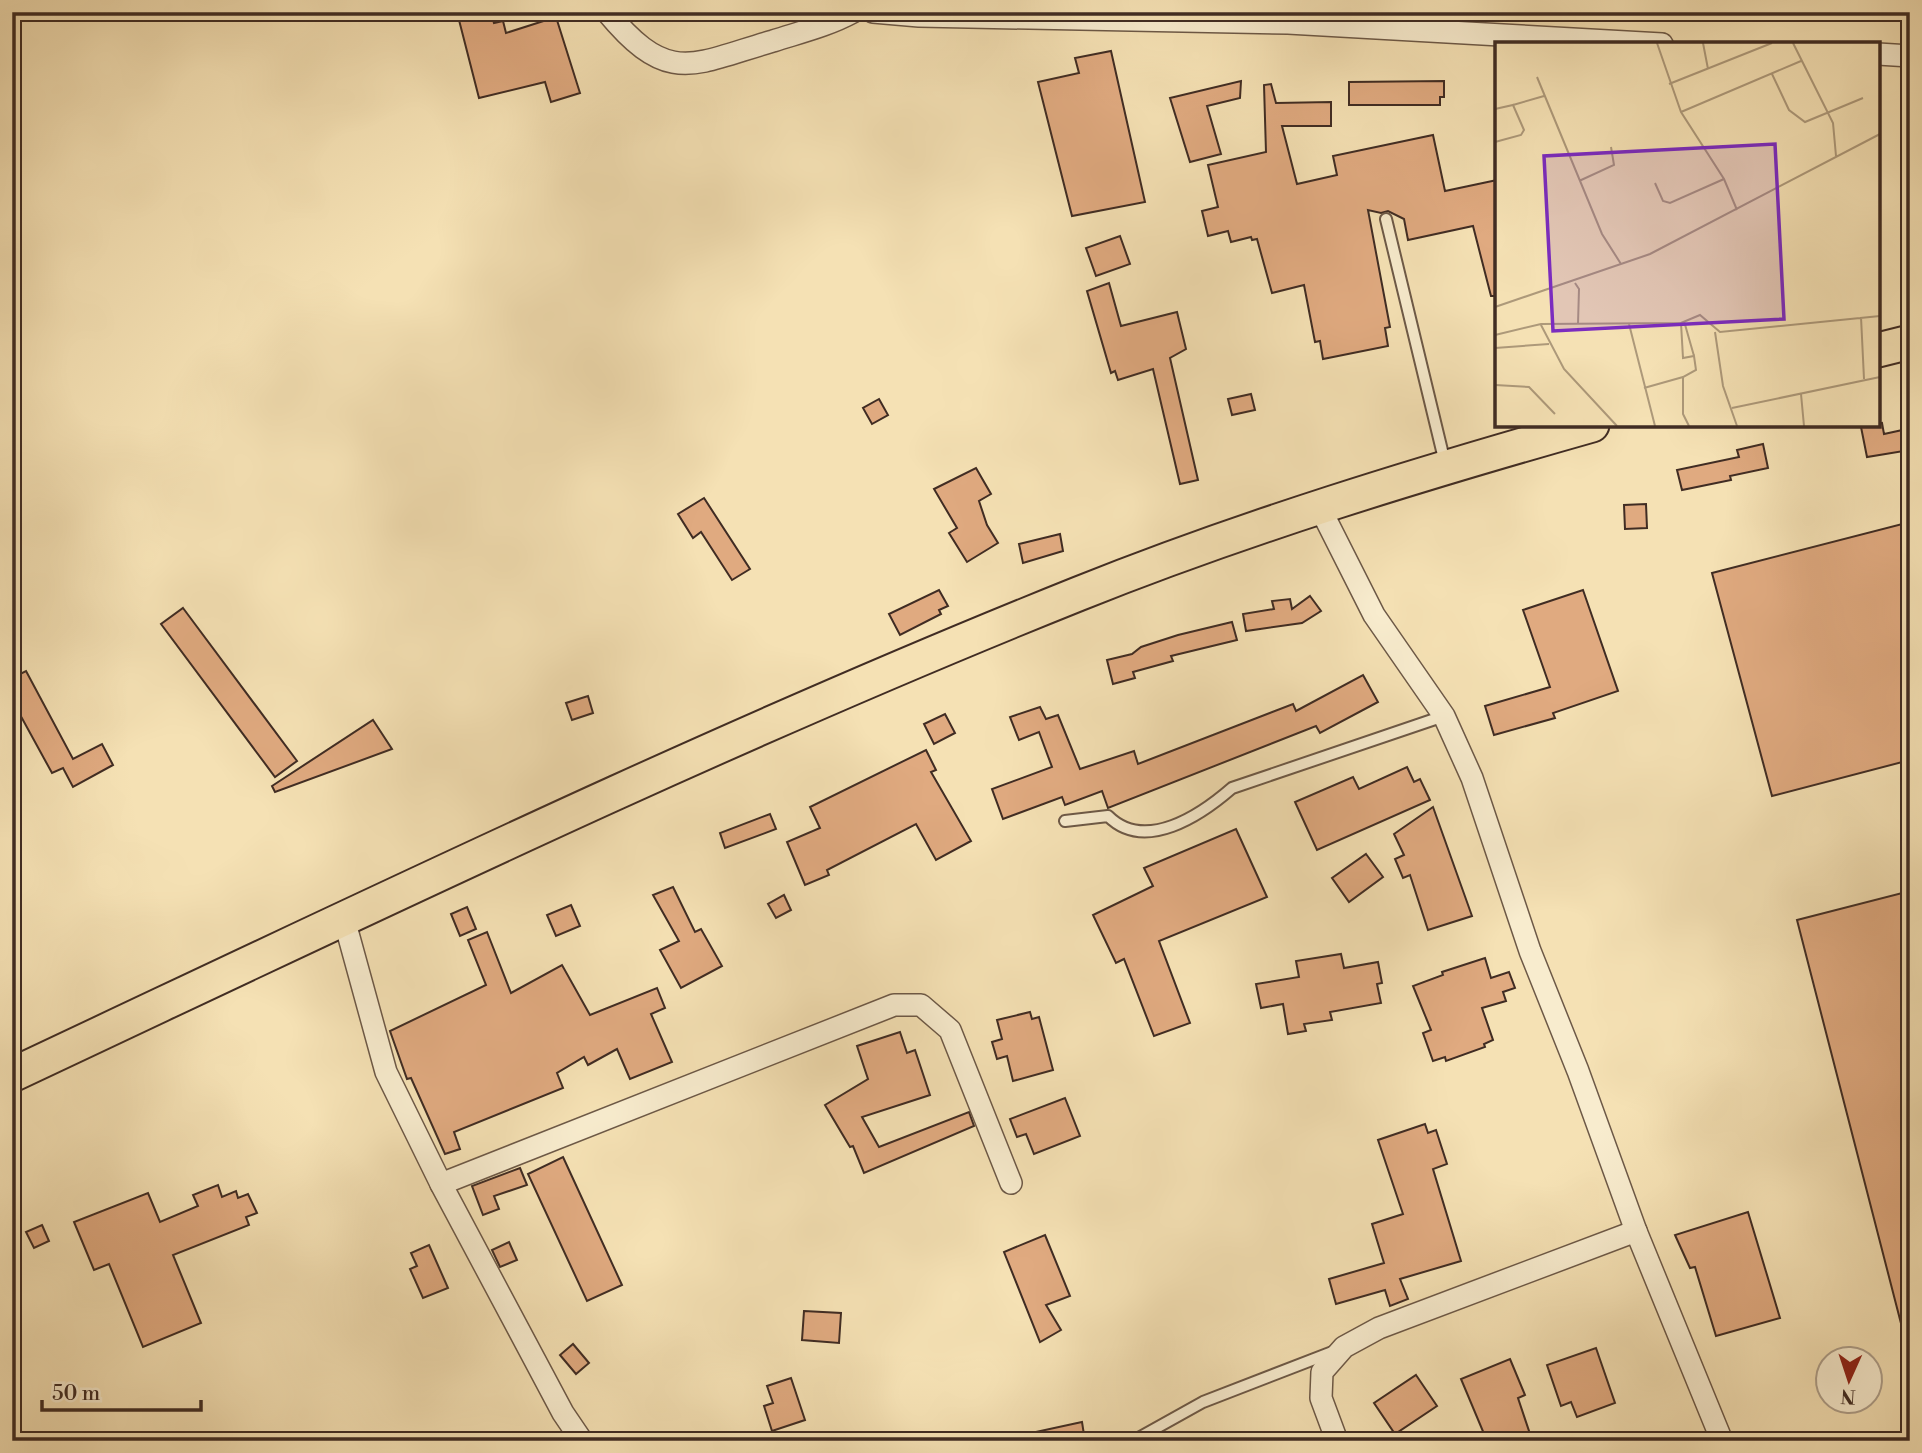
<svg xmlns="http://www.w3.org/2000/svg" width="1922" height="1453" font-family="'Libre Bodoni',serif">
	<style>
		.building { fill: #e0aa80; stroke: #402c23; stroke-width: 2 }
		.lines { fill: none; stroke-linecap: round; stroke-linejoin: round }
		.lane-casing { stroke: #6d5947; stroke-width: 14 }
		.street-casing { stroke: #6d5947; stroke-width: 24 }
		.primary-casing { stroke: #402c23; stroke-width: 37 }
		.lane { stroke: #f8ecce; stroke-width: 10 }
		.street { stroke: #f8ecce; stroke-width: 21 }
		.primary { stroke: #f5e1b4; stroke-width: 33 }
		.inset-road { fill: none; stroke: #ad997a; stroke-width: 2 }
		.view { fill: #7b2cbf; fill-opacity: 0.15; stroke: #7b2cbf; stroke-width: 3.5 }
		.inset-edge { fill: none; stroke: #402c23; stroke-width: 3.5 }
	</style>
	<rect width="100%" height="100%" fill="#f5e1b4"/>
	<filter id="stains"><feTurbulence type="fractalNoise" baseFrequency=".00286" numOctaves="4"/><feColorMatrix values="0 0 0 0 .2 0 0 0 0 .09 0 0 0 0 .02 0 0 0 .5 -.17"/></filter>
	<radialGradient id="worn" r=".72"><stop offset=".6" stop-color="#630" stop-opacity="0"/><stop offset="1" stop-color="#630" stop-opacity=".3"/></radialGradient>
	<g class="building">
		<path d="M 491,13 L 494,23 L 503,21 L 506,33 L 556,17 L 580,93 L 551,102 L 545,82 L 479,98 L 459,20 Z"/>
		<path d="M 1111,51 L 1145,202 L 1072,216 L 1038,82 L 1079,73 L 1075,58 Z"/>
		<path d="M 1241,81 L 1240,98 L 1207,106 L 1221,154 L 1190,162 L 1170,98 Z"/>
		<path d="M 1444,81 L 1444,97 L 1440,97 L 1440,105 L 1349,105 L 1349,82 Z"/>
		<path d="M 1271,84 L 1276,103 L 1331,102 L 1331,126 L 1282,126 L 1297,184 L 1337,175 L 1333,156 L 1433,135 L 1445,191 L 1497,180 L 1497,296 L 1491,296 L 1473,226 L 1408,240 L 1404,219 L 1388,211 L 1381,213 L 1368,210 L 1390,327 L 1385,328 L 1388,346 L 1323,359 L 1320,341 L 1315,342 L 1304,285 L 1272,293 L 1257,239 L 1252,240 L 1251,237 L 1231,242 L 1228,231 L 1208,236 L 1202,211 L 1218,207 L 1208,165 L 1266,152 L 1264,85 Z"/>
		<path d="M 1120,236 L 1130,264 L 1096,276 L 1086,248 Z"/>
		<path d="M 1109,283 L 1121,326 L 1177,312 L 1186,349 L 1170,358 L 1198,480 L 1180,484 L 1153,369 L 1118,380 L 1115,371 L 1111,373 L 1087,291 Z"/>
		<path d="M 1251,394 L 1255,410 L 1232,415 L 1228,399 Z"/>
		<path d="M 879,399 L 888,415 L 872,424 L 863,408 Z"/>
		<path d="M 1882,423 L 1884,434 L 1907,429 L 1910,450 L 1867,457 L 1861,427 Z"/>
		<path d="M 1763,444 L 1768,468 L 1730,476 L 1731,480 L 1682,490 L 1677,470 L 1739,457 L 1737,450 Z"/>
		<path d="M 976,468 L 991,494 L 979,501 L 987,525 L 998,543 L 967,562 L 949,533 L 957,528 L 934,489 Z"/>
		<path d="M 704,498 L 750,569 L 732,580 L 701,532 L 693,538 L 678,514 Z"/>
		<path d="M 1646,504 L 1647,528 L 1625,529 L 1624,505 Z"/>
		<path d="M 1910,522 L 1910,760 L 1772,796 L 1712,573 Z"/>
		<path d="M 1060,534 L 1063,551 L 1023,563 L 1019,544 Z"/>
		<path d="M 939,590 L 948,606 L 939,610 L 941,614 L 900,635 L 889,614 Z"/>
		<path d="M 1583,590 L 1618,691 L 1553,713 L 1555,718 L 1494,735 L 1485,706 L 1550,687 L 1523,610 Z"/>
		<path d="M 1310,596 L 1321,611 L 1302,623 L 1246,631 L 1243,614 L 1274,609 L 1272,601 L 1290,599 L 1292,609 Z"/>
		<path d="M 183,608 L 297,761 L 275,777 L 161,624 Z"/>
		<path d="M 1232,622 L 1237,640 L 1171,656 L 1173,661 L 1133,672 L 1135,678 L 1113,684 L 1107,660 L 1132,654 L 1141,647 L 1178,635 Z"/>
		<path d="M 26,671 L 73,759 L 102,744 L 113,765 L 73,787 L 63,768 L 52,773 L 12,700 L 12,678 Z"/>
		<path d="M 1363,675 L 1378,702 L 1320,733 L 1316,726 L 1108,808 L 1102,791 L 1065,805 L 1062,797 L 1003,819 L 992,789 L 1052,767 L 1039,732 L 1019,740 L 1010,717 L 1040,707 L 1046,719 L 1058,715 L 1080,769 L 1134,751 L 1138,764 L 1293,704 L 1296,711 Z"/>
		<path d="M 588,696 L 593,713 L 572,720 L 566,703 Z"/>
		<path d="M 945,714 L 955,733 L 934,744 L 924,724 Z"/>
		<path d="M 373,720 L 392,749 L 275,792 L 272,786 Z"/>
		<path d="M 926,750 L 936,770 L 931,772 L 971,841 L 936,860 L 916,824 L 827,870 L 829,875 L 805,885 L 787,842 L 820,828 L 810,807 Z"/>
		<path d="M 1407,767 L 1414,782 L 1420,779 L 1430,800 L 1317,850 L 1295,802 L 1353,777 L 1359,789 Z"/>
		<path d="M 1433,807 L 1472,916 L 1428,930 L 1410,875 L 1403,878 L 1395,859 L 1404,855 L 1394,834 Z"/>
		<path d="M 770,814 L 776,829 L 725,848 L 720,833 Z"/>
		<path d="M 1236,829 L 1267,897 L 1159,941 L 1190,1023 L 1154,1036 L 1124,959 L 1116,963 L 1093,915 L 1153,886 L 1144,868 Z"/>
		<path d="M 1366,854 L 1383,877 L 1349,902 L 1332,878 Z"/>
		<path d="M 673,887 L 695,932 L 701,929 L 722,966 L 681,988 L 660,950 L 679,941 L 653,895 Z"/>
		<path d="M 1910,891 L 1910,1334 L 1904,1335 L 1797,920 Z"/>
		<path d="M 784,895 L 791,910 L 776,918 L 768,904 Z"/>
		<path d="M 571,905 L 580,926 L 556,936 L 547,915 Z"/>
		<path d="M 467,907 L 476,929 L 460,936 L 451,914 Z"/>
		<path d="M 487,932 L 511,993 L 562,965 L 590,1015 L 657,988 L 665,1008 L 651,1014 L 672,1062 L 630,1079 L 617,1049 L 588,1065 L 584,1057 L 557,1073 L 563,1088 L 454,1132 L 460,1149 L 445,1154 L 411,1078 L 407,1079 L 390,1031 L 486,985 L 468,940 Z"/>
		<path d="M 1341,954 L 1344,968 L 1378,962 L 1382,983 L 1377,984 L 1381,1003 L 1330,1012 L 1332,1020 L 1304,1024 L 1306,1031 L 1288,1034 L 1283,1004 L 1261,1008 L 1256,984 L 1299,977 L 1296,961 Z"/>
		<path d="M 1485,958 L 1491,978 L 1509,972 L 1515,988 L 1503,992 L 1506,1001 L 1482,1008 L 1493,1040 L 1484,1044 L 1485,1047 L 1446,1061 L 1445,1057 L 1433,1061 L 1423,1033 L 1431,1030 L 1413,986 L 1443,975 L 1442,972 Z"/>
		<path d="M 1030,1012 L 1032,1019 L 1039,1017 L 1053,1070 L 1013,1081 L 1007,1056 L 997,1059 L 992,1042 L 1002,1039 L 997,1020 Z"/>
		<path d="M 900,1032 L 907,1053 L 915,1050 L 930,1095 L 862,1117 L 879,1147 L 969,1112 L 974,1126 L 864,1173 L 853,1146 L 850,1147 L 825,1105 L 868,1079 L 857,1046 Z"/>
		<path d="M 1065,1098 L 1080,1136 L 1034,1154 L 1026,1134 L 1017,1137 L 1010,1119 Z"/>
		<path d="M 1425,1124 L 1428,1133 L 1436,1130 L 1447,1164 L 1433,1169 L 1461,1261 L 1400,1279 L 1408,1299 L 1390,1306 L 1385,1290 L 1336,1304 L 1329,1279 L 1384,1263 L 1372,1224 L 1403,1214 L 1378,1140 Z"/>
		<path d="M 563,1157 L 622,1285 L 587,1301 L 528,1174 Z"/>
		<path d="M 520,1168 L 527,1185 L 494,1196 L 499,1209 L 483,1215 L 472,1186 Z"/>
		<path d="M 218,1185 L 222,1197 L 236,1191 L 238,1198 L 248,1194 L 257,1213 L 246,1217 L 249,1225 L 173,1255 L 201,1323 L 143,1347 L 109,1264 L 94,1270 L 74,1222 L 148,1193 L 160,1222 L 198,1206 L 193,1195 Z"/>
		<path d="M 1748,1212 L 1780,1318 L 1716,1336 L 1695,1267 L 1690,1268 L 1675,1235 Z"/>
		<path d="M 42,1225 L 49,1241 L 34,1248 L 26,1232 Z"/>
		<path d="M 1045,1235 L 1070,1296 L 1046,1305 L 1061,1330 L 1040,1342 L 1004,1252 Z"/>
		<path d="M 509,1242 L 517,1260 L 500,1267 L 492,1250 Z"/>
		<path d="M 429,1245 L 448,1288 L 423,1298 L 410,1269 L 417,1266 L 411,1253 Z"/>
		<path d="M 804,1311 L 841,1313 L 839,1343 L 802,1340 Z"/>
		<path d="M 573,1344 L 589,1363 L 576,1374 L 560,1355 Z"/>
		<path d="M 1596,1348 L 1615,1403 L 1577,1417 L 1571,1402 L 1561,1406 L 1547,1365 Z"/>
		<path d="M 1510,1359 L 1525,1395 L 1518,1398 L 1531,1437 L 1520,1441 L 1487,1441 L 1461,1379 Z"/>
		<path d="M 1416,1375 L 1437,1406 L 1395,1434 L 1374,1403 Z"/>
		<path d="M 791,1378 L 805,1420 L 772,1431 L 764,1406 L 773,1403 L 767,1386 Z"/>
		<path d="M 1082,1422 L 1085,1441 L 1032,1441 L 1031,1433 Z"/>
	</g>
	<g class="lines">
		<g class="lane-casing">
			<g id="lane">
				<path d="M 1386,219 L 1445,463"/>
				<path d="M 1065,821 L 1108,816 C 1145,853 1201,815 1232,788 L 1444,716"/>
				<path d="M 1133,1441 L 1203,1402 L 1335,1351"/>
			</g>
		</g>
		<g class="street-casing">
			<g id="street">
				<path d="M 607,12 C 669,87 693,64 773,41 C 801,32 827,26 853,12"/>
				<path d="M 873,12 L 919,16 L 1288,23 L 1662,44"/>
				<path d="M 1878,54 L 1910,56"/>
				<path d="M 1320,508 L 1374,615 L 1444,716 L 1472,778 L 1530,951 L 1578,1071 L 1636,1231 L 1722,1441"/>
				<path d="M 344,919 L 386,1072 L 441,1184 L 563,1413 L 582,1441"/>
				<path d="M 441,1184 L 894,1005 L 921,1005 L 950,1030 L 1011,1183"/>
				<path d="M 1337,1441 L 1321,1398 L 1322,1372 L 1344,1347 L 1379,1328 L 1636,1231"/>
			</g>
		</g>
		<g class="primary-casing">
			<g id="primary">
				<path d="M 1878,350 L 1910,342"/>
				<path d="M 12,1075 C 365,909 716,739 1078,594 C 1245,527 1419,474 1592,425"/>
			</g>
		</g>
		<use href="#lane" class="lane"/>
		<use href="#street" class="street"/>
		<use href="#primary" class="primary"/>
	</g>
	<g transform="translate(1495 42)">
		<rect width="385" height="385" fill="#f5e1b4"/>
		<path class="inset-road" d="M 162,1 L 186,70 L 229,137 L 242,168M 208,1 L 213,27M 298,1 L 338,81 L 341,114M 277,32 L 294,68 L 310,80 L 368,56M 42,35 L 107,192 L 126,222M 174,42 L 277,1M 18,63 L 49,54M 0,67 L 18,63 L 29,88 L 26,93 L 0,100M 186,70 L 306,19M 84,139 L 119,123 L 116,105M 160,141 L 168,159 L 175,161 L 229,137M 80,241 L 84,247 L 83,282M 0,265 L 155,212 L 385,92M 366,275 L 369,337M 189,279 L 199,314M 186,281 L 188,316 L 199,314 L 201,328 L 188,335 L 188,372 L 194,384M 134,282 L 160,384M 46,283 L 69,327 L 122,384M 220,290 L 228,344 L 242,384M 0,293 L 46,282 L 186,281 L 205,273 L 225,290 L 385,274M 0,306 L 54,302M 0,343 L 34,345 L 60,372M 149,346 L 188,335M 306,352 L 309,384M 237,366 L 385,335"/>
		<path class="view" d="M 280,102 L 289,277 L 58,289 L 49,114 Z"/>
		<rect width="385" height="385" class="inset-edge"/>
	</g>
	<rect width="1922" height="1453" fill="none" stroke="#f5e1b4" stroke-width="42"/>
	<rect x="14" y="14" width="1894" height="1425" fill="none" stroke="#402c23" stroke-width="3.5"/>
	<rect x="21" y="21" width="1880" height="1411" fill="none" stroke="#402c23" stroke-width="2"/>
	<g transform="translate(1849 1380) rotate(183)"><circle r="33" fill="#f8ecce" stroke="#ae9f8a" stroke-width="2"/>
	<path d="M0-5L12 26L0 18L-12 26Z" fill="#8f2418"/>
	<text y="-10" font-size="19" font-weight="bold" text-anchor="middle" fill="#402c23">N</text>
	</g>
	<path d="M42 1400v10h159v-10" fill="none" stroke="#402c23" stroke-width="3.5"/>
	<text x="52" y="1400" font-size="21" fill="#402c23" stroke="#f8ecce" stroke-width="5" paint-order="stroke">50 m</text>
	<rect width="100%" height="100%" filter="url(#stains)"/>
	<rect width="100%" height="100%" fill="url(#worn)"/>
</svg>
